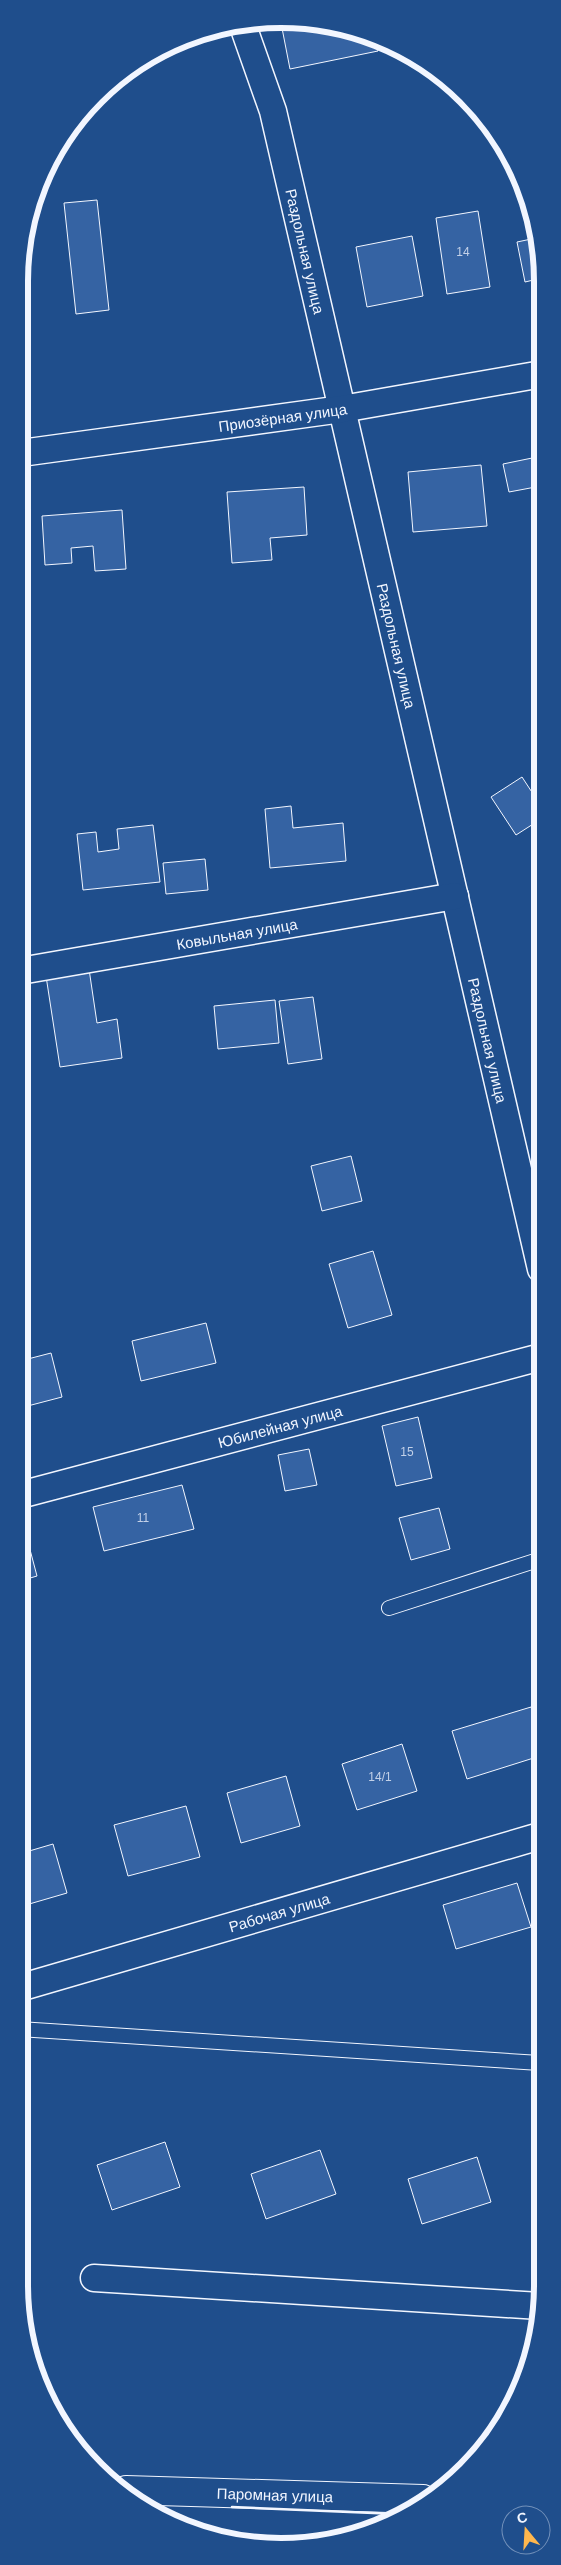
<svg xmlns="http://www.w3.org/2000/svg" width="561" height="2565" font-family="Arial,sans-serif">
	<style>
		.building { fill: #3563a3; stroke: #f2f6ff }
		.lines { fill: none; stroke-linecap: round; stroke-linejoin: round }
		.lane-casing { stroke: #f2f6ff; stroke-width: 16 }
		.street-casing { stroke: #f2f6ff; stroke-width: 29 }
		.secondary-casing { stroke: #f2f6ff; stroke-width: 30 }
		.lane { stroke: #1f4e8c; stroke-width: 14 }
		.street { stroke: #1f4e8c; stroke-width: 26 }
		.secondary { stroke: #1f4e8c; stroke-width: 28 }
		.wall { stroke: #f2f6ff; stroke-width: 2.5 }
		.labels { text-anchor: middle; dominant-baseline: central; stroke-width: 4; stroke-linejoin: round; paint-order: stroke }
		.number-label { font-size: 12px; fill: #c3d1e8 }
		.street-label { font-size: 15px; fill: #f2f6ff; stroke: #1f4e8c }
		.rim { fill: none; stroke: #f2f6ff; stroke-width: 6 }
	</style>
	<rect width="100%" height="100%" fill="#1f4e8c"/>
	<g class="building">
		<path d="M 314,21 L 375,39 L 378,51 L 290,69 L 281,23 Z"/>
		<path d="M 97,200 L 109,310 L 76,314 L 64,203 Z"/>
		<path d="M 478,211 L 490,287 L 447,294 L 436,218 Z"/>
		<path d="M 412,236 L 423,296 L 367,307 L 356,247 Z"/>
		<path d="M 536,238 L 542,263 L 542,278 L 525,282 L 517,242 Z"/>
		<path d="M 537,457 L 541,486 L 509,492 L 503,464 Z"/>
		<path d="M 481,465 L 487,526 L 413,532 L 408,472 Z"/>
		<path d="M 304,487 L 307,535 L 270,538 L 272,560 L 232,563 L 227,492 Z"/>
		<path d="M 122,510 L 126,569 L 95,571 L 93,546 L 71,548 L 72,563 L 45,565 L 42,516 Z"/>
		<path d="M 522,777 L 541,806 L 541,819 L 516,835 L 491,797 Z"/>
		<path d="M 291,806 L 293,828 L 343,823 L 346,861 L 270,868 L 265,809 Z"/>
		<path d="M 153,825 L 160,882 L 83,890 L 77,834 L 96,832 L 98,852 L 119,849 L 117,829 Z"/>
		<path d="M 205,859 L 208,890 L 166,894 L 163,863 Z"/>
		<path d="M 89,969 L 97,1023 L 117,1019 L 122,1058 L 60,1067 L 46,976 Z"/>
		<path d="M 313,997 L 322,1059 L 288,1064 L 279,1001 Z"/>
		<path d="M 275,1000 L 279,1043 L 218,1049 L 214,1006 Z"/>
		<path d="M 351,1156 L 362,1201 L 322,1211 L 311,1166 Z"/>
		<path d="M 373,1251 L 392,1315 L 348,1328 L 329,1264 Z"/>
		<path d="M 206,1323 L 216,1363 L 141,1381 L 132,1341 Z"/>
		<path d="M 51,1353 L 62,1397 L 20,1408 L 20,1361 Z"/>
		<path d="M 418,1417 L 432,1478 L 396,1486 L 382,1426 Z"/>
		<path d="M 309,1449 L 317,1485 L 285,1491 L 278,1455 Z"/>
		<path d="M 182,1485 L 194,1529 L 104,1551 L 93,1507 Z"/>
		<path d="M 439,1508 L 450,1549 L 411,1560 L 399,1518 Z"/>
		<path d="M 24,1527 L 37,1576 L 20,1581 L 20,1528 Z"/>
		<path d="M 531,1707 L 541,1740 L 540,1756 L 467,1779 L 452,1731 Z"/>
		<path d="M 402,1744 L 417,1791 L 357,1810 L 342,1764 Z"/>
		<path d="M 286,1776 L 300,1826 L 241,1843 L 227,1793 Z"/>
		<path d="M 186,1806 L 200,1857 L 128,1876 L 114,1825 Z"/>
		<path d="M 53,1844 L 67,1893 L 19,1907 L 19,1854 Z"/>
		<path d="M 517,1883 L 531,1927 L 456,1949 L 443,1905 Z"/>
		<path d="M 165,2142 L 180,2187 L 112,2210 L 97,2165 Z"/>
		<path d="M 320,2150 L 336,2194 L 266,2219 L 251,2174 Z"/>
		<path d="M 477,2157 L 491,2202 L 422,2224 L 408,2179 Z"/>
	</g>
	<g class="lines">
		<g class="lane-casing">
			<g id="lane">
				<path d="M 389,1608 L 541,1559"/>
				<path d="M 19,2029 L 540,2063"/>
			</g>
		</g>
		<g class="street-casing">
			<g id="street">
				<path id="s1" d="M 243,26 L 273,111 L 541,1269"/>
				<path id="s2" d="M 21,453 L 342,409 L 542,374"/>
				<path id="s3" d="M 20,971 L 455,896"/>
				<path id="s4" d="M 20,1495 L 541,1357"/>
				<path id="s5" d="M 19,1988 L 540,1836"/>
				<path d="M 94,2278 L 540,2306"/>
			</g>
		</g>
		<g class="secondary-casing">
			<g id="secondary">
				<path id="s6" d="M 126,2490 L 423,2499"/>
			</g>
		</g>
		<use href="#lane" class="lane"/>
		<use href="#street" class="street"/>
		<use href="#secondary" class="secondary"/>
		<path class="wall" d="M 232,2507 L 397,2514"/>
	</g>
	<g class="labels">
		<g class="number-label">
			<text x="463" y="252">14</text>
			<text x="407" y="1452">15</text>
			<text x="143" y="1518">11</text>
			<text x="380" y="1777">14/1</text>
		</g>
		<g class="street-label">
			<text stroke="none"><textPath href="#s1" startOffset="234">Раздольная улица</textPath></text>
			<text stroke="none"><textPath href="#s2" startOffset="264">Приозёрная улица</textPath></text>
			<text stroke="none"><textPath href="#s1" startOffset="639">Раздольная улица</textPath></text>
			<text stroke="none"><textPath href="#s3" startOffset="220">Ковыльная улица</textPath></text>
			<text stroke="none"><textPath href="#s1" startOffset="1044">Раздольная улица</textPath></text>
			<text stroke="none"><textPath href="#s4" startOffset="269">Юбилейная улица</textPath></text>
			<text stroke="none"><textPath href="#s5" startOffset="271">Рабочая улица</textPath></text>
			<text stroke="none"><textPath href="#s6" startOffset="149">Паромная улица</textPath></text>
		</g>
	</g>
	<path d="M0 0H561V2565H0ZM281 28H281A253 253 0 0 1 534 281V2285A253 253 0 0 1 281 2538H281A253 253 0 0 1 28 2285V281A253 253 0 0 1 281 28Z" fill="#1f4e8c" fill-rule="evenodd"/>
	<path class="rim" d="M281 28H281A253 253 0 0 1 534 281V2285A253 253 0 0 1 281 2538H281A253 253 0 0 1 28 2285V281A253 253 0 0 1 281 28Z"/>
	<g transform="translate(526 2530) rotate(342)"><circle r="24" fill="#1f4e8c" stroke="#7391ba"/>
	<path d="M0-4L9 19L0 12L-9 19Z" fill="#ffb74d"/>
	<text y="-8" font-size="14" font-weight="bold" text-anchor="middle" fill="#f2f6ff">С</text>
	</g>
</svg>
